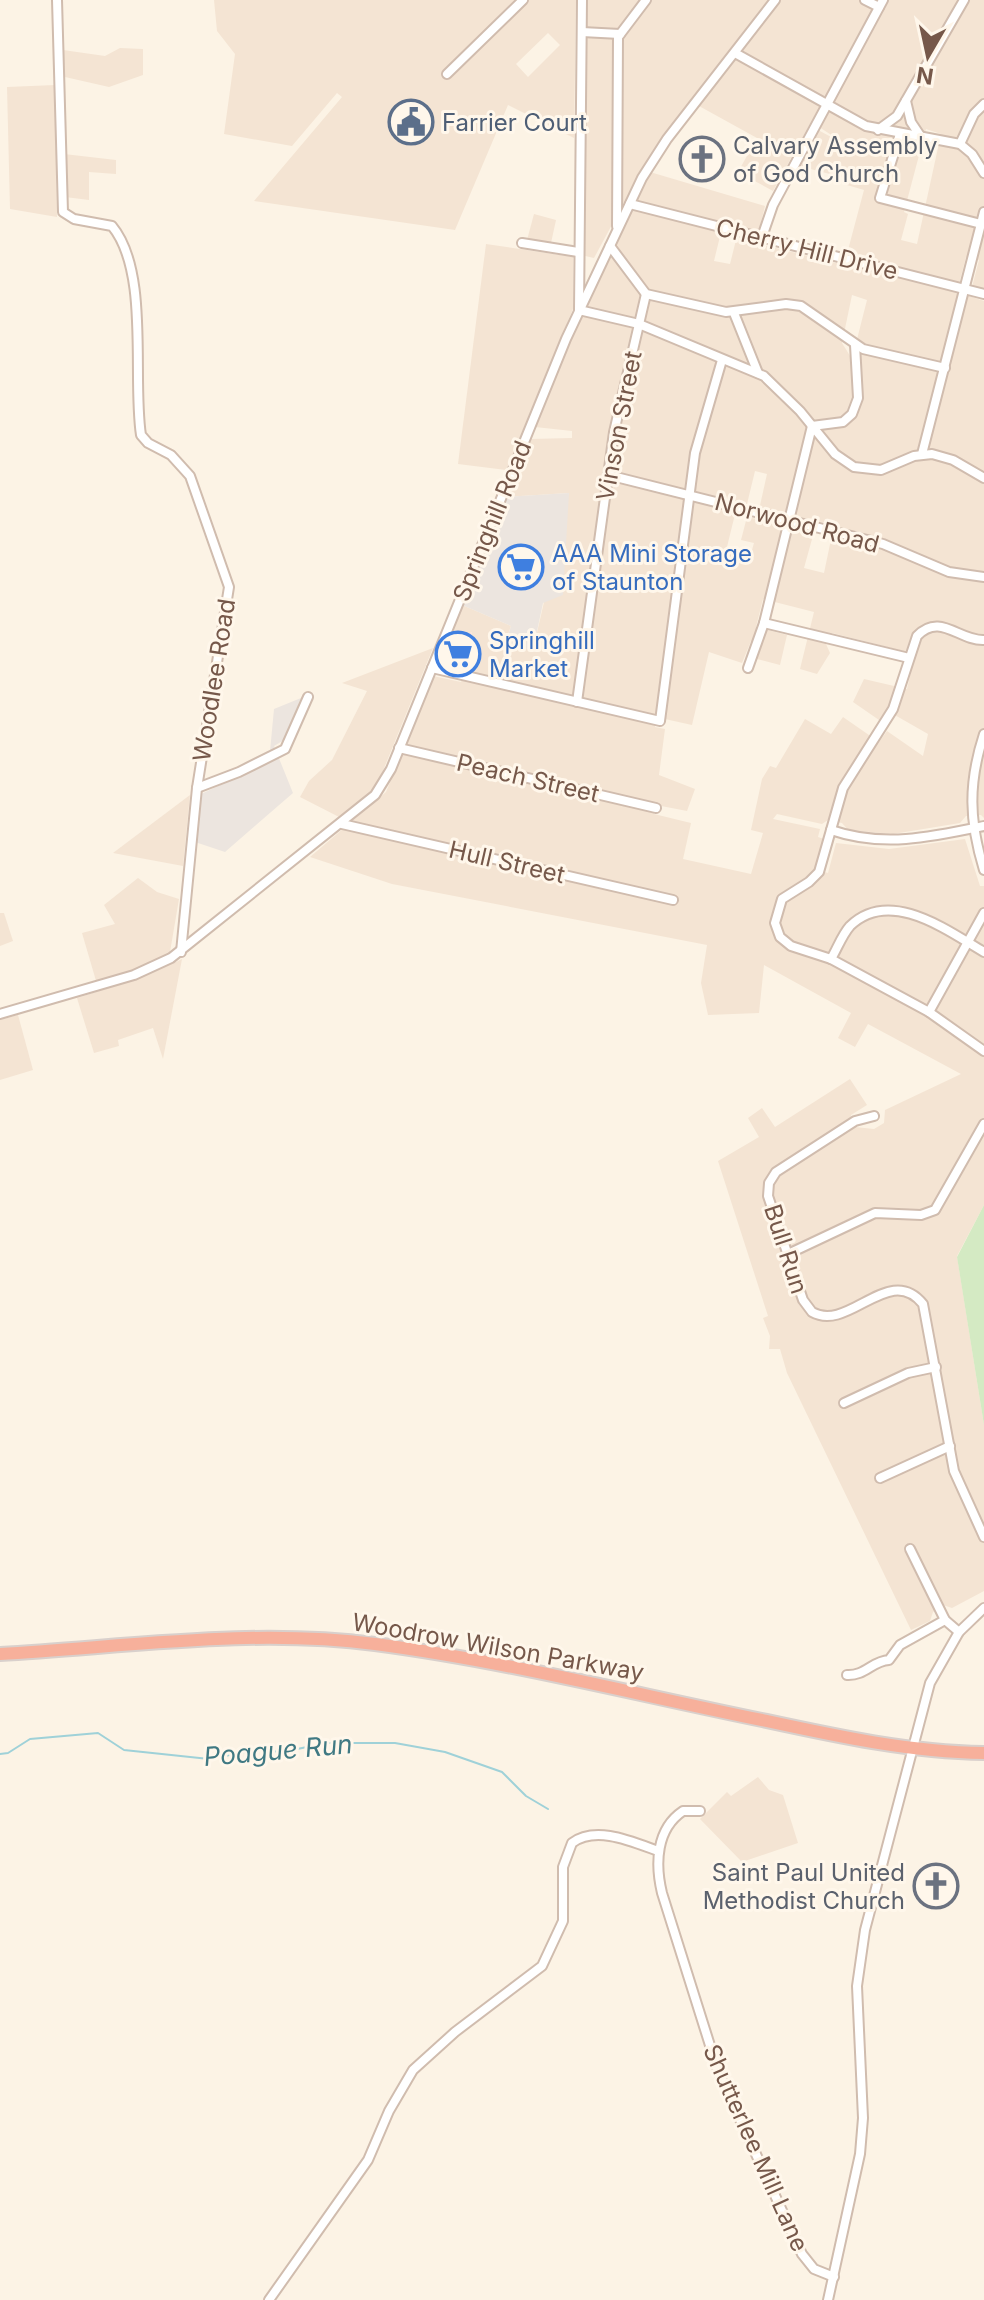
<svg xmlns="http://www.w3.org/2000/svg" width="984" height="2300" font-family="Inter,sans-serif">
	<style>
		.residential { fill: #f4e4d3; fill-rule: evenodd }
		.commercial { fill: #fde2d9 }
		.industrial { fill: #ece5df }
		.green { fill: #d4eac3 }
		.lines { fill: none; stroke-linecap: round; stroke-linejoin: round }
		.stream { stroke: #9fd1d8; stroke-width: 2 }
		.minor-casing { stroke: #d0bcae; stroke-width: 12 }
		.highway-casing { stroke: #d9d0cc; stroke-width: 16 }
		.minor { stroke: #fff; stroke-width: 8 }
		.highway { stroke: #f7b09b; stroke-width: 12 }
		.labels { text-anchor: middle; dominant-baseline: central; stroke-width: 6; stroke-linejoin: round; paint-order: stroke }
		.service-label { font-size: 24px; fill: #4e5e75; stroke: #fff7eb; text-anchor: start }
		.worship-label { font-size: 24px; fill: #5b616d; stroke: #fff7eb; text-anchor: start }
		.street-label { font-size: 24px; fill: #76584a; stroke: #fff7eb }
		.shop-label { font-size: 24px; fill: #366cbe; stroke: #fff7eb; text-anchor: start }
		.water-label { font-size: 26px; font-style: italic; fill: #407983; stroke: #fff7eb }
	</style>
	<rect width="100%" height="100%" fill="#fcf3e5"/>
	<g class="residential">
		<path d="M 214,0 L 576,0 L 574,138 L 508,105 L 455,230 L 254,201 L 342,97 L 337,93 L 292,146 L 224,134 L 235,54 L 217,31 ZM 548,33 L 560,45 L 528,77 L 516,64 Z"/>
		<path d="M 584,0 L 768,0 L 641,171 L 594,258 L 581,255 Z"/>
		<path d="M 779,0 L 878,0 L 773,191 L 738,172 L 757,138 L 699,106 Z"/>
		<path d="M 889,0 L 984,0 L 984,290 L 972,287 L 979,260 L 966,257 L 957,292 L 984,301 L 984,818 L 981,815 L 966,816 L 960,823 L 893,834 L 848,830 L 842,823 L 828,820 L 822,824 L 777,814 L 773,819 L 820,829 L 818,837 L 824,839 L 814,869 L 828,873 L 836,843 L 889,849 L 965,839 L 980,886 L 984,886 L 984,1205 L 957,1256 L 984,1425 L 984,1591 L 952,1608 L 943,1605 L 933,1612 L 930,1621 L 911,1630 L 787,1373 L 780,1349 L 769,1349 L 770,1336 L 763,1318 L 768,1316 L 718,1161 L 759,1137 L 748,1118 L 762,1108 L 775,1127 L 850,1079 L 867,1105 L 851,1115 L 855,1127 L 874,1129 L 884,1123 L 885,1110 L 961,1074 L 868,1024 L 855,1047 L 838,1038 L 851,1013 L 764,965 L 759,1013 L 708,1015 L 701,983 L 707,945 L 392,884 L 310,857 L 386,792 L 433,676 L 461,682 L 472,632 L 447,642 L 462,605 L 511,626 L 505,643 L 533,650 L 569,493 L 506,497 L 530,439 L 572,438 L 572,431 L 535,427 L 580,317 L 650,172 L 765,206 L 756,243 L 844,265 L 864,190 L 847,185 L 849,179 L 799,166 L 818,130 L 850,147 L 819,127 ZM 926,129 L 941,134 L 917,244 L 901,240 L 908,214 L 904,212 ZM 723,224 L 739,228 L 730,264 L 714,261 ZM 852,295 L 867,300 L 852,359 L 842,343 ZM 755,471 L 767,474 L 757,519 L 747,517 L 741,540 L 754,543 L 750,557 L 726,551 L 738,502 L 747,504 ZM 817,521 L 834,525 L 824,573 L 804,568 ZM 763,599 L 814,612 L 800,669 L 817,674 L 830,653 L 826,644 L 832,633 L 915,654 L 907,689 L 864,679 L 853,702 L 879,720 L 886,710 L 928,734 L 923,756 L 887,731 L 879,742 L 843,717 L 831,734 L 805,719 L 776,768 L 770,766 L 762,779 L 751,830 L 763,833 L 751,874 L 683,859 L 691,823 L 654,814 L 656,805 L 687,811 L 695,789 L 659,775 L 665,729 L 655,727 L 656,717 L 692,725 L 709,652 L 742,663 L 751,641 L 762,645 L 757,659 L 780,665 L 787,635 L 756,627 Z"/>
		<path d="M 120,48 L 143,49 L 143,75 L 109,87 L 65,77 L 63,50 L 105,56 Z"/>
		<path d="M 55,85 L 57,217 L 10,209 L 7,87 Z"/>
		<path d="M 64,154 L 116,160 L 116,174 L 89,172 L 89,200 L 65,197 Z"/>
		<path d="M 534,214 L 556,220 L 551,243 L 527,240 Z"/>
		<path d="M 486,244 L 573,257 L 573,309 L 506,470 L 458,464 Z"/>
		<path d="M 433,648 L 380,778 L 369,796 L 341,818 L 300,797 L 309,781 L 332,760 L 367,691 L 342,683 Z"/>
		<path d="M 190,795 L 183,866 L 113,853 Z"/>
		<path d="M 138,878 L 157,892 L 179,899 L 170,952 L 176,962 L 182,959 L 163,1059 L 153,1028 L 118,1040 L 119,1046 L 94,1053 L 77,998 L 99,991 L 82,933 L 115,924 L 104,905 Z"/>
		<path d="M 0,913 L 4,913 L 13,941 L 0,946 Z"/>
		<path d="M 18,1015 L 33,1070 L 0,1080 L 0,1020 Z"/>
		<path d="M 758,1777 L 769,1790 L 783,1795 L 798,1843 L 742,1862 L 700,1819 L 727,1792 L 731,1796 Z"/>
	</g>
	<path class="commercial" d="M 472,632 L 463,672 L 437,666 L 447,642 Z"/>
	<g class="industrial">
		<path d="M 569,493 L 563,595 L 543,603 L 533,650 L 505,644 L 511,626 L 462,605 L 506,497 Z"/>
		<path d="M 301,698 L 284,740 L 274,746 L 293,793 L 225,852 L 195,842 L 199,795 L 269,762 L 274,709 Z"/>
	</g>
	<path class="green" d="M 984,1205 L 984,1425 L 957,1257 Z"/>
	<g class="lines">
		<path class="stream" d="M 0,1754 L 8,1753 L 30,1739 L 98,1733 L 124,1750 L 209,1759 L 256,1750 L 283,1752 L 326,1743 L 395,1743 L 445,1752 L 502,1772 L 526,1796 L 548,1809"/>
		<g class="minor-casing">
			<g id="minor">
				<path d="M 57,0 L 63,212 L 74,219 L 112,226 C 150,272 132,378 141,435 L 148,443 L 171,455 L 190,476 L 229,587 L 197,788 L 181,952"/>
				<path d="M 865,0 L 879,7"/>
				<path d="M 582,32 L 620,34"/>
				<path d="M 735,53 L 866,126 L 960,144 L 972,154 L 984,173"/>
				<path d="M 447,74 L 523,0"/>
				<path d="M 906,101 L 911,122 L 921,137"/>
				<path d="M 878,130 L 897,116 L 964,0"/>
				<path d="M 900,134 L 880,198 L 981,224"/>
				<path d="M 960,144 L 974,114 L 984,104"/>
				<path d="M 630,204 L 984,294"/>
				<path d="M 617,226 L 618,37 L 646,0"/>
				<path d="M 762,237 L 773,205 L 883,0"/>
				<path d="M 522,243 L 578,252"/>
				<path d="M 610,246 L 646,294 L 726,312 L 786,304 L 801,306 L 863,349 L 945,368"/>
				<path d="M 579,310 L 639,324 L 764,376 L 800,411 L 835,454 L 854,467 L 881,470 L 914,456 L 932,454 L 953,460 L 984,478"/>
				<path d="M 579,310 L 582,0"/>
				<path d="M 734,313 L 758,373"/>
				<path d="M 922,454 L 984,212"/>
				<path d="M 608,475 L 883,544 L 949,572 L 984,577"/>
				<path d="M 764,623 L 909,658"/>
				<path d="M 984,640 C 959,641 940,612 917,636 L 893,709 L 843,788 L 819,872 L 809,882 L 782,899 L 775,923 L 780,937 L 791,946 L 831,959 L 929,1012 L 984,1051"/>
				<path d="M 432,668 L 660,721 L 695,453 L 722,360"/>
				<path d="M 748,668 L 764,623 L 812,426 L 843,422 L 852,414 L 858,398 L 855,345"/>
				<path d="M 577,702 L 614,432 L 646,294"/>
				<path d="M 984,734 C 968,783 969,821 984,870"/>
				<path d="M 399,748 L 656,808"/>
				<path d="M 197,788 L 239,772 L 285,749 L 308,697"/>
				<path d="M 342,824 L 673,900"/>
				<path d="M 831,830 C 883,848 932,837 984,826"/>
				<path d="M 831,959 C 837,949 842,935 850,926 C 890,887 948,931 984,952"/>
				<path d="M 929,1012 L 984,913"/>
				<path d="M 0,1014 L 134,975 L 171,958 L 375,795 L 391,769 L 566,339 L 642,178 L 667,139 L 775,0"/>
				<path d="M 874,1116 L 855,1121 L 776,1172 L 769,1183 L 768,1196 L 803,1300 L 812,1312 C 849,1333 889,1262 923,1304 L 954,1471 L 984,1537"/>
				<path d="M 788,1254 L 875,1213 L 921,1215 L 935,1210 L 984,1124"/>
				<path d="M 844,1403 L 908,1373 L 936,1367"/>
				<path d="M 880,1478 L 950,1446"/>
				<path d="M 910,1549 L 945,1620 L 959,1632"/>
				<path d="M 847,1675 C 865,1676 872,1661 889,1660 L 900,1645 L 945,1620"/>
				<path d="M 700,1811 L 683,1811 C 656,1829 655,1864 662,1893 L 719,2074 L 802,2254 L 814,2269 L 834,2277"/>
				<path d="M 269,2300 L 368,2160 L 389,2111 L 413,2070 L 455,2032 L 542,1966 L 563,1921 L 563,1867 L 572,1843 C 596,1825 633,1842 658,1851"/>
				<path d="M 828,2300 L 860,2154 L 863,2118 L 857,1986 L 865,1930 L 930,1683 L 959,1632 L 984,1608"/>
			</g>
		</g>
		<g class="highway-casing">
			<path id="highway" d="M 0,1654 C 124,1647 252,1628 375,1644 C 505,1661 634,1694 762,1720 C 836,1736 909,1752 984,1753"/>
		</g>
		<use href="#minor" class="minor"/>
		<use href="#highway" class="highway"/>
	</g>
	<defs>
		<g id="civic-ring" transform="scale(2.3)"><circle r="9.5" fill="#fff7eb" stroke="#5c6f8a" stroke-width="1.5"/><path d="M-.6-6.5H3V-4.5H.6V-3L4-1V1h2V6H-6V1h2V-1L-.6-3ZM-1.2 2.5V6h2.4V2.5Z" fill="#5c6f8a"/></g>
		<g id="church-ring" transform="scale(2.3)"><circle r="9.5" fill="#fff7eb" stroke="#6b7280" stroke-width="1.5"/><path d="M-1.2-6h2.4v3.5h3.3v2.4h-3.3V6h-2.4V-.1h-3.3v-2.4h3.3Z" fill="#6b7280"/></g>
		<g id="supermarket-ring" transform="scale(2.3)"><circle r="9.5" fill="#fff7eb" stroke="#3f7fe0" stroke-width="1.5"/><path d="M-6-5.5h2.5l.6 2H6L4.5 2H-2.5L-4.4-4H-6ZM-1.5 3.2a1.3 1.3 0 1 0 .1 0ZM3 3.2a1.3 1.3 0 1 0 .1 0Z" fill="#3f7fe0"/></g>
	</defs>
	<g fill-rule="evenodd">
		<use href="#civic-ring" x="411" y="122"/>
		<use href="#church-ring" x="702" y="159"/>
		<use href="#supermarket-ring" x="521" y="567"/>
		<use href="#supermarket-ring" x="458" y="654"/>
		<use href="#church-ring" x="936" y="1886"/>
	</g>
	<g class="labels">
		<g class="service-label">
			<text x="442" y="122">Farrier Court</text>
		</g>
		<g class="worship-label">
			<text x="733" y="145">Calvary Assembly<tspan x="733" dy="28">of God Church</tspan></text>
			<text x="905" y="1872" text-anchor="end">Saint Paul United<tspan x="905" dy="28">Methodist Church</tspan></text>
		</g>
		<g class="street-label">
			<text transform="translate(807 249) rotate(14)">Cherry Hill Drive</text>
			<text transform="translate(619 426) rotate(-79)">Vinson Street</text>
			<text transform="translate(492 521) rotate(-68)">Springhill Road</text>
			<text transform="translate(797 523) rotate(15)">Norwood Road</text>
			<text transform="translate(214 680) rotate(-81)">Woodlee Road</text>
			<text transform="translate(528 778) rotate(13)">Peach Street</text>
			<text transform="translate(507 862) rotate(13)">Hull Street</text>
			<text transform="translate(786 1249) rotate(72)">Bull Run</text>
			<text transform="translate(498 1647) rotate(10)">Woodrow Wilson Parkway</text>
			<text transform="translate(756 2148) rotate(66)">Shutterlee Mill Lane</text>
		</g>
		<g class="shop-label">
			<text x="552" y="553">AAA Mini Storage<tspan x="552" dy="28">of Staunton</tspan></text>
			<text x="489" y="640">Springhill<tspan x="489" dy="28">Market</tspan></text>
		</g>
		<g class="water-label">
			<text transform="translate(278 1750) rotate(-5)">Poague Run</text>
		</g>
	</g>
	<g transform="translate(928 56) rotate(189)" stroke="#fff7eb" stroke-width="6" paint-order="stroke">
	<path d="M0-6L14 30L0 20L-14 30Z" fill="#76584a"/>
	<text y="-12" font-size="22" font-weight="bold" text-anchor="middle" fill="#76584a">N</text>
	</g>
</svg>
